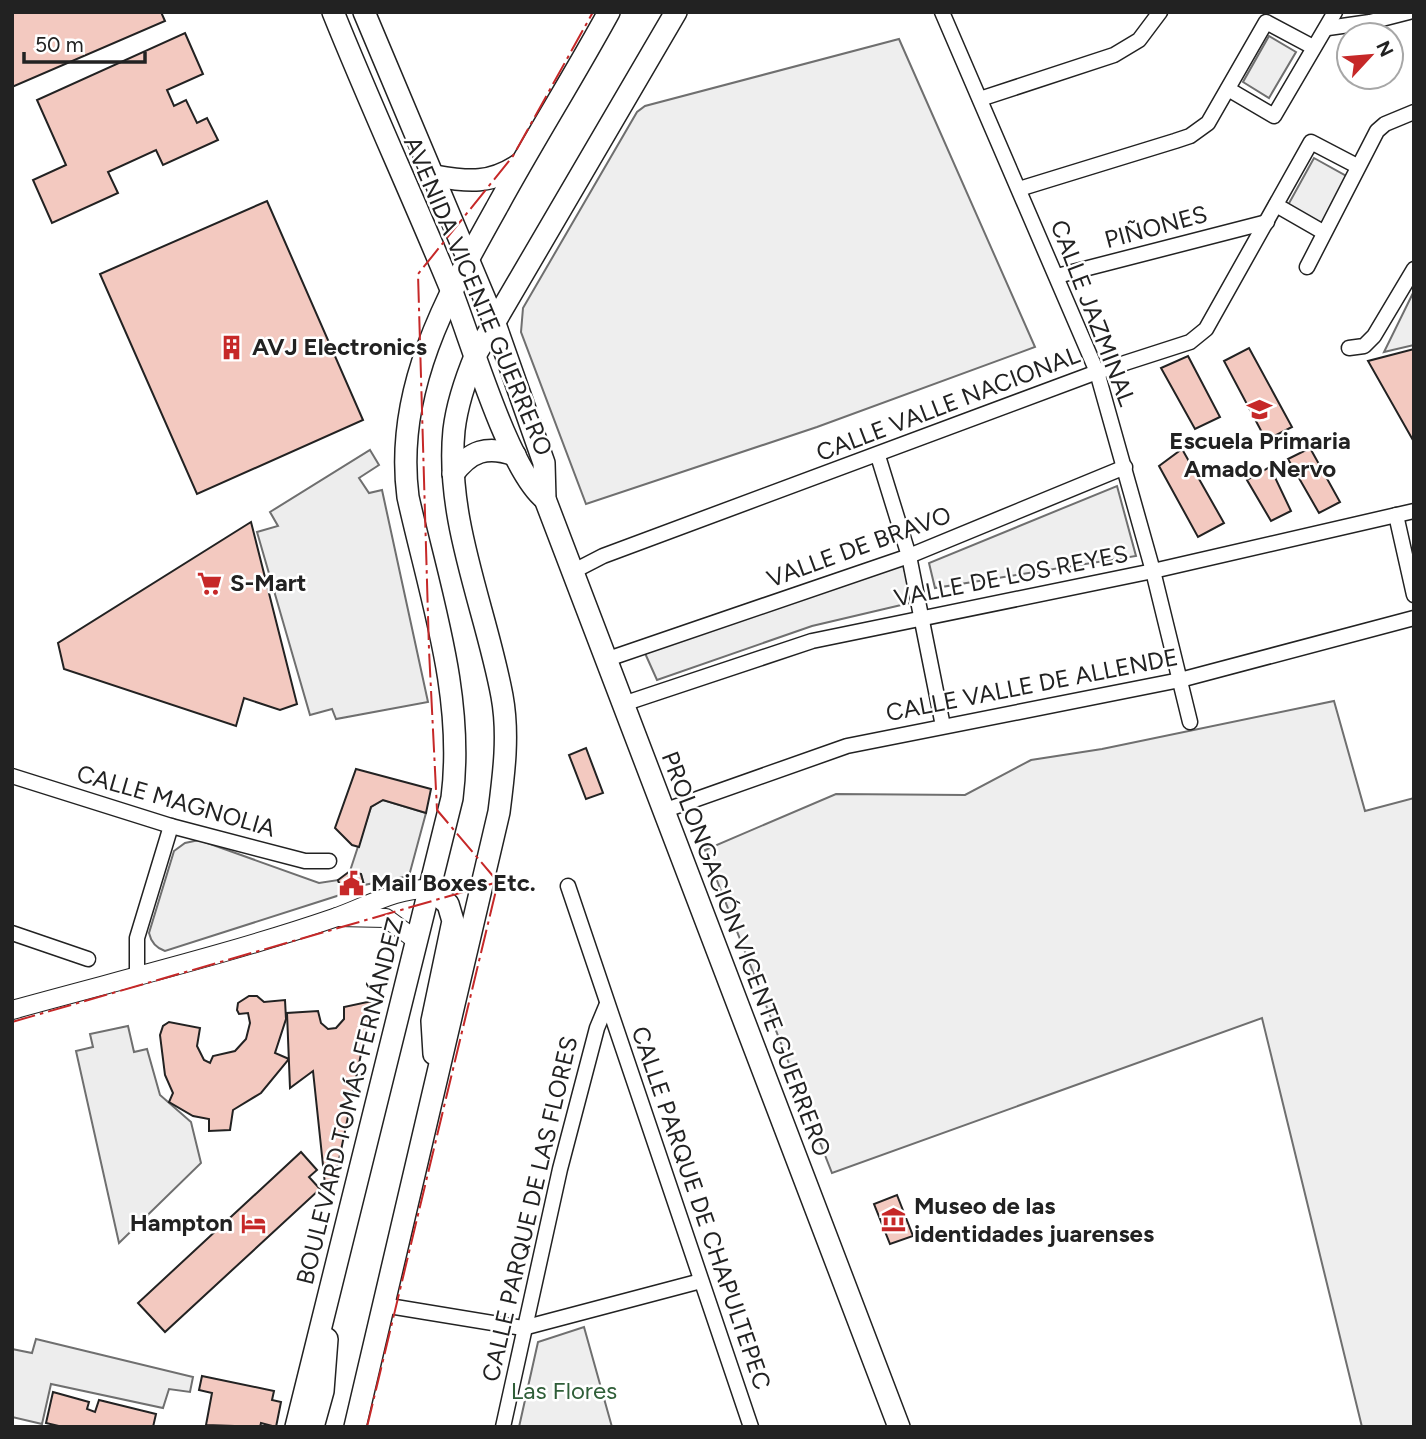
<svg xmlns="http://www.w3.org/2000/svg" width="1426" height="1439" font-family="Figtree,sans-serif">
  <style>
    .green { fill: #eee; stroke: #6f6f6f; stroke-width: 2 }
    .parking { fill: #ededed; stroke: #6f6f6f; stroke-width: 2 }
    .building { fill: #f3c9c0; stroke: #222; stroke-width: 2 }
    .lines { fill: none; stroke-linecap: round; stroke-linejoin: round }
    .minor-casing { stroke: #222; stroke-width: 17 }
    .tertiary-casing { stroke: #222; stroke-width: 20 }
    .secondary-casing { stroke: #222; stroke-width: 24 }
    .minor { stroke: #fff; stroke-width: 14 }
    .tertiary { stroke: #fff; stroke-width: 18 }
    .secondary { stroke: #fff; stroke-width: 21 }
    .power { stroke: #c62828; stroke-width: 2; stroke-dasharray: 24 5 3.5 5; stroke-linecap: butt }
    .labels { text-anchor: middle; stroke-width: 5; stroke-linejoin: round; paint-order: stroke }
    .street-label { font-size: 24px; fill: #222; stroke: #fff }
    .poi-label { font-size: 24px; font-weight: bold; fill: #222; stroke: #fff; text-anchor: start }
    .park-label { font-size: 24px; fill: #2f5e38; stroke: #fff }
  </style>
  <rect width="100%" height="100%" fill="#fff"/>
  <g class="green">
    <polygon points="1269,36 1296,52 1269,98 1243,82"/>
    <polygon points="899,39 1035,347 817,427 586,504 521,332 523,308 637,112 645,106"/>
    <polygon points="1314,158 1348,177 1322,224 1288,205"/>
    <polygon points="1414,291 1414,345 1384,352"/>
    <polygon points="1117,486 1136,556 935,588 929,563"/>
    <polygon points="902,562 914,602 812,626 657,680 644,651"/>
    <polygon points="1334,701 1365,811 1414,798 1414,1427 1362,1427 1262,1018 832,1173 705,850 836,794 965,795 1031,760 1102,749"/>
    <path d="M199,840L319,883L338,880L343,894L165,951C156,948 151,942 149,933L174,851L185,843Z"/>
    <polygon points="584,1327 612,1427 519,1427 538,1342"/>
  </g>
  <g class="parking">
    <polygon points="370,450 379,465 359,478 369,493 382,490 428,702 336,719 332,709 310,715 257,532 278,526 270,512"/>
    <polygon points="383,800 426,813 409,876 364,885 361,874 350,871 371,807"/>
    <polygon points="128,1026 134,1052 147,1049 160,1095 191,1122 201,1163 119,1243 76,1051 93,1047 90,1034"/>
    <polygon points="36,1339 193,1377 190,1392 169,1389 163,1408 51,1384 42,1424 12,1417 12,1349 32,1353"/>
  </g>
  <g class="building">
    <polygon points="12,12 161,12 165,21 12,87"/>
    <polygon points="185,33 203,74 167,90 174,106 186,100 197,123 207,118 218,140 163,165 156,150 108,172 118,193 52,223 33,180 66,165 37,100"/>
    <polygon points="267,201 363,420 197,494 100,274"/>
    <polygon points="1249,348 1292,427 1266,440 1224,361"/>
    <polygon points="1414,349 1414,442 1368,361"/>
    <polygon points="1188,356 1220,417 1195,429 1161,368"/>
    <polygon points="1310,448 1340,502 1319,513 1288,459"/>
    <polygon points="1182,449 1224,523 1198,537 1159,466"/>
    <polygon points="1270,467 1291,511 1271,521 1247,480"/>
    <polygon points="251,522 297,704 280,710 244,698 236,726 64,669 58,643"/>
    <polygon points="586,748 603,793 586,799 569,755"/>
    <polygon points="356,769 431,789 426,813 383,800 371,807 359,847 352,845 335,828"/>
    <polygon points="350,871 361,874 364,885 343,894 338,880"/>
    <polygon points="249,996 257,996 264,1002 285,1000 286,1019 275,1053 289,1059 261,1093 233,1110 230,1130 209,1131 209,1119 193,1116 169,1102 173,1093 165,1075 160,1035 163,1026 169,1022 200,1028 197,1046 204,1060 210,1063 213,1056 235,1051 246,1039 250,1023 248,1013 239,1014 237,1010 238,1003"/>
    <polygon points="372,1001 334,1184 325,1184 313,1071 290,1088 287,1013 318,1011 321,1023 328,1029 336,1028 344,1019 344,1007"/>
    <polygon points="301,1152 317,1170 309,1177 320,1189 165,1332 138,1303"/>
    <polygon points="897,1195 913,1236 890,1244 874,1204"/>
    <polygon points="202,1376 274,1391 272,1400 281,1402 276,1427 261,1423 260,1427 206,1425 212,1393 199,1390"/>
    <polygon points="53,1392 89,1402 87,1409 95,1412 99,1400 156,1414 153,1427 63,1427 46,1423"/>
  </g>
  <g class="lines">
    <defs>
      <g id="minor">
        <polyline points="942,12 1097,372 1153,571 1190,722"/>
        <polyline points="1328,28 1370,22 1409,12"/>
        <polyline points="1228,89 1274,116 1335,12"/>
        <polyline points="980,99 1114,55 1139,40 1160,12"/>
        <polyline points="1019,189 1175,141 1190,136 1208,123 1266,22 1313,47"/>
        <polyline points="1276,205 1323,232"/>
        <polyline points="1307,267 1377,131 1385,124 1414,112"/>
        <polyline points="1057,276 1267,222"/>
        <polyline points="1349,348 1364,346 1374,336 1414,269"/>
        <polyline points="878,456 909,556 943,726"/>
        <polyline points="1396,515 1414,595"/>
        <polyline points="572,572 603,556 1097,372 1190,342 1206,329 1311,142 1357,166"/>
        <polyline points="605,660 909,556 1125,467"/>
        <polyline points="623,704 812,641 1153,571 1414,511"/>
        <polyline points="12,776 171,826 305,861 329,861"/>
        <polyline points="663,811 847,746 1180,680 1414,618"/>
        <polyline points="568,886 751,1427"/>
        <polyline points="12,933 88,959"/>
        <polyline points="137,975 137,938 171,826"/>
        <polyline points="383,1305 523,1328 701,1281"/>
        <polyline points="503,1427 560,1169 597,1028 607,1004"/>
      </g>
      <g id="tertiary">
        <polyline points="337,917 386,918 416,940"/>
        <path d="M12,1010C120,980 229,954 334,918C366,907 396,888 430,889"/>
      </g>
      <g id="secondary">
        <path d="M333,12C370,104 412,195 450,287C470,336 508,470 545,499"/>
        <polyline points="364,12 494,321 544,463 545,499 899,1427"/>
        <path d="M435,176C469,182 491,184 520,164"/>
        <path d="M453,474C470,451 487,445 515,455"/>
        <polyline points="430,889 448,904 453,921 432,1021 434,1054"/>
        <path d="M296,1427L452,798C465,696 430,596 408,497C394,390 446,298 497,207C533,141 573,78 609,12"/>
        <polyline points="313,1427 323,1391 327,1339"/>
        <path d="M355,1427L499,812C504,773 509,734 502,696C486,609 445,520 454,430C457,404 466,378 476,354L676,12"/>
      </g>
    </defs>
    <use href="#minor" class="minor-casing"/>
    <use href="#tertiary" class="tertiary-casing"/>
    <use href="#secondary" class="secondary-casing"/>
    <use href="#minor" class="minor"/>
    <use href="#tertiary" class="tertiary"/>
    <use href="#secondary" class="secondary"/>
    <g class="power">
      <polyline points="12,1022 498,882"/>
      <polyline points="367,1427 498,882 437,810 429,650 418,274 513,156 593,12"/>
    </g>
  </g>
  <defs>
    <symbol id="building-bare" viewBox="-9 -9 18 18"><path d="M-4-6H4V6H1V3H-1V6H-4ZM-2.5-4.3h1.7v1.8h-1.7ZM.8-4.3h1.7v1.8H.8ZM-2.5-1h1.7V.8h-1.7ZM.8-1h1.7V.8H.8Z" fill="#c62828" stroke="#fff" stroke-width="2.5" paint-order="stroke"/></symbol>
    <symbol id="school-bare" viewBox="-9 -9 18 18"><path d="M0-5L7-2L0 1L-7-2ZM-4 1L0 2.5L4 1V4Q0 6-4 4Z" fill="#c62828" stroke="#fff" stroke-width="2.5" paint-order="stroke"/></symbol>
    <symbol id="supermarket-bare" viewBox="-9 -9 18 18"><path d="M-6-5.5h2.5l.6 2H6L4.5 2H-2.5L-4.4-4H-6ZM-1.5 3.2a1.3 1.3 0 1 0 .1 0ZM3 3.2a1.3 1.3 0 1 0 .1 0Z" fill="#c62828" stroke="#fff" stroke-width="2.5" paint-order="stroke"/></symbol>
    <symbol id="civic-bare" viewBox="-9 -9 18 18"><path d="M-.6-6.5H3V-4.5H.6V-3L4-1V1h2V6H-6V1h2V-1L-.6-3ZM-1.2 2.5V6h2.4V2.5Z" fill="#c62828" stroke="#fff" stroke-width="2.5" paint-order="stroke"/></symbol>
    <symbol id="museum-bare" viewBox="-9 -9 18 18"><path d="M0-6L6-3V-2H-6V-3ZM-5-1h2V3h-2ZM-1-1h2V3h-2ZM3-1h2V3H3ZM-6 4H6V6H-6Z" fill="#c62828" stroke="#fff" stroke-width="2.5" paint-order="stroke"/></symbol>
    <symbol id="hotel-bare" viewBox="-9 -9 18 18"><path d="M-6-4.5h1.5V1H6V5H4.5V3h-9V5H-6ZM-4 0a1.8 1.8 0 1 1 3.6 0ZM.5 0V-2.5h3Q6-2.5 6 0Z" fill="#c62828" stroke="#fff" stroke-width="2.5" paint-order="stroke"/></symbol>
  </defs>
  <g fill-rule="evenodd">
    <use href="#building-bare" x="214" y="330" width="35" height="35"/>
    <use href="#school-bare" x="1242" y="392" width="35" height="35"/>
    <use href="#supermarket-bare" x="192" y="566" width="35" height="35"/>
    <use href="#civic-bare" x="334" y="866" width="35" height="35"/>
    <use href="#museum-bare" x="876" y="1202" width="35" height="35"/>
    <use href="#hotel-bare" x="236" y="1206" width="35" height="35"/>
  </g>
  <g class="labels">
    <g class="street-label">
      <text transform="translate(1156 227) rotate(-15)" y="8">PIÑONES</text>
      <text transform="translate(478 296) rotate(67)" y="8">AVENIDA VICENTE GUERRERO</text>
      <text transform="translate(1093 313) rotate(69)" y="8">CALLE JAZMINAL</text>
      <text transform="translate(948 404) rotate(-21)" y="8">CALLE VALLE NACIONAL</text>
      <text transform="translate(859 547) rotate(-20)" y="8">VALLE DE BRAVO</text>
      <text transform="translate(1011 576) rotate(-11)" y="8">VALLE DE LOS REYES</text>
      <text transform="translate(1032 685) rotate(-11)" y="8">CALLE VALLE DE ALLENDE</text>
      <text transform="translate(176 801) rotate(16)" y="8">CALLE MAGNOLIA</text>
      <text transform="translate(746 954) rotate(69)" y="8">PROLONGACIÓN VICENTE GUERRERO</text>
      <text transform="translate(350 1101) rotate(-76)" y="8">BOULEVARD TOMÁS FERNÁNDEZ</text>
      <text transform="translate(701 1208) rotate(71)" y="8">CALLE PARQUE DE CHAPULTEPEC</text>
      <text transform="translate(530 1209) rotate(-77)" y="8">CALLE PARQUE DE LAS FLORES</text>
    </g>
    <g class="poi-label">
      <text x="252" y="355">AVJ Electronics</text>
      <text x="1260" y="449" text-anchor="middle">Escuela Primaria<tspan x="1260" dy="28">Amado Nervo</tspan></text>
      <text x="230" y="591">S-Mart</text>
      <text x="371" y="891">Mail Boxes Etc.</text>
      <text x="914" y="1214">Museo de las<tspan x="914" dy="28">identidades juarenses</tspan></text>
      <text x="233" y="1231" text-anchor="end">Hampton</text>
    </g>
    <g class="park-label">
      <text x="564" y="1399">Las Flores</text>
    </g>
  </g>
  <rect width="1426" height="1439" fill="none" stroke="#222222" stroke-width="28"/>
  <g transform="translate(1370 56) rotate(64)"><circle r="33" fill="#ffffff" stroke="#a7a7a7" stroke-width="2"/>
  <path d="M0-5L12 26L0 18L-12 26Z" fill="#c62828"/>
  <text y="-10" font-size="19" font-weight="bold" text-anchor="middle" fill="#222222">N</text>
  </g>
  <path d="M24 52v10h121v-10" fill="none" stroke="#222222" stroke-width="3.5"/>
  <text x="35" y="52" font-size="21" fill="#222222" stroke="#ffffff" stroke-width="5" paint-order="stroke">50 m</text>
</svg>
